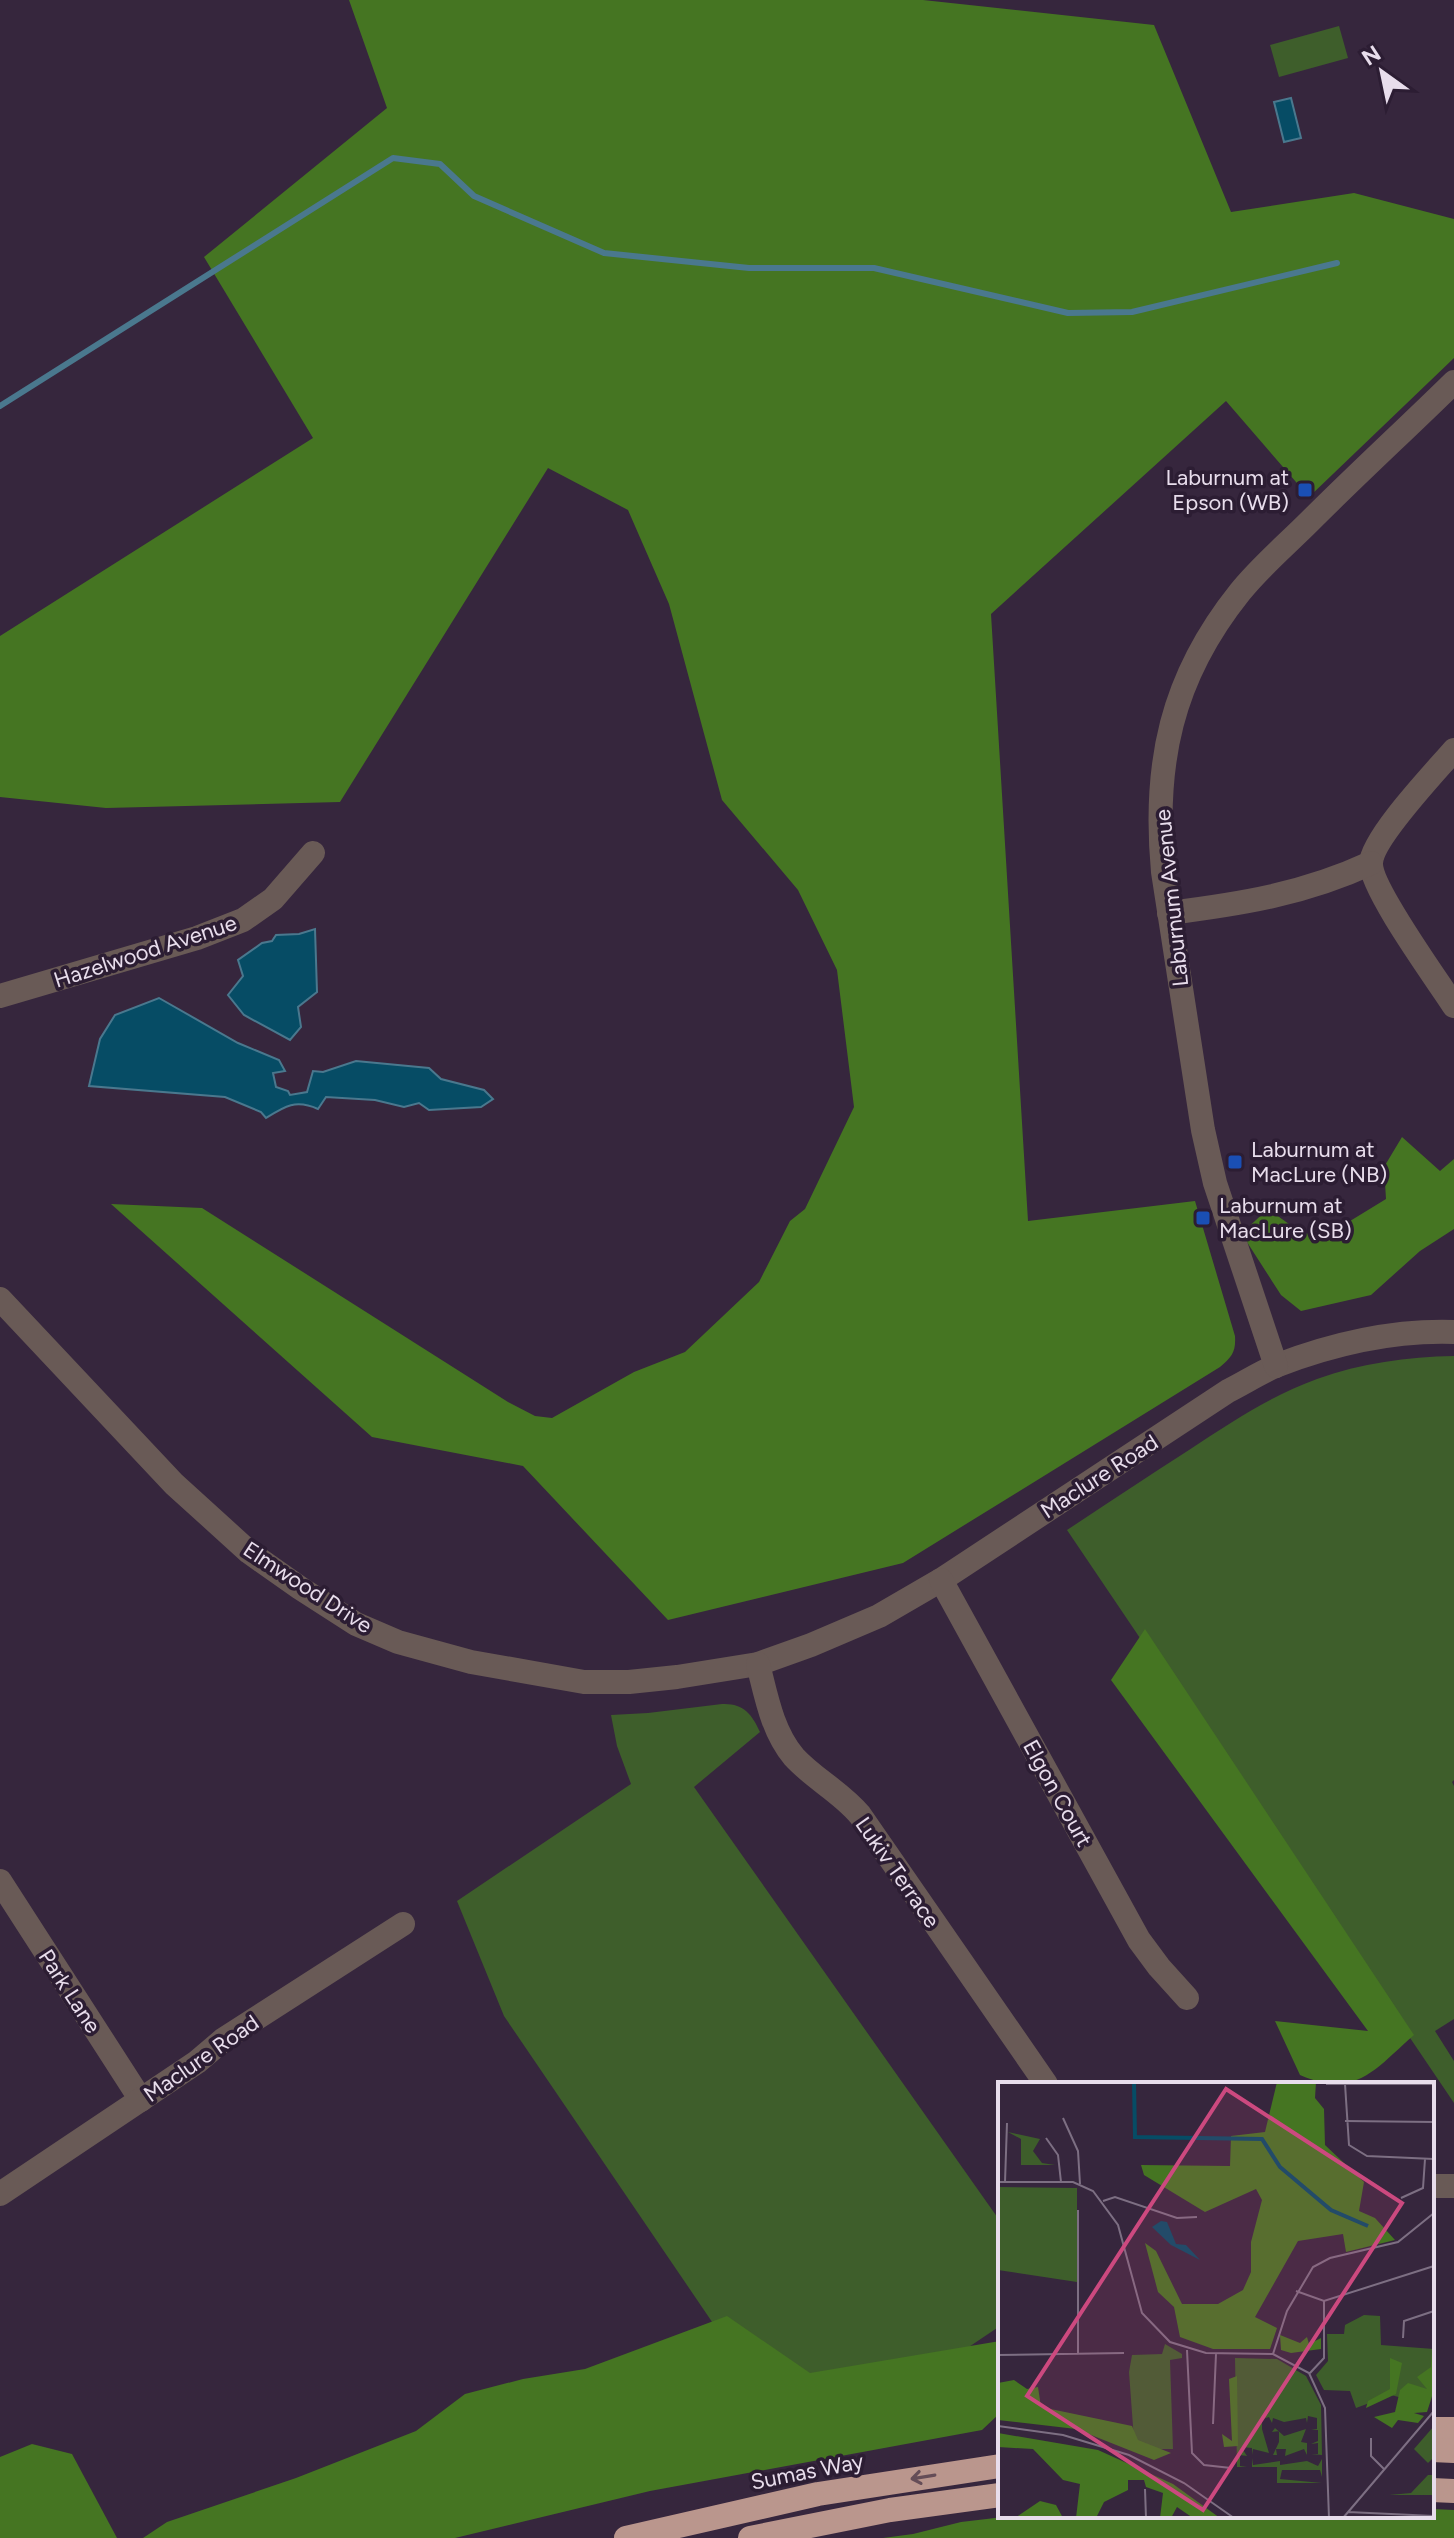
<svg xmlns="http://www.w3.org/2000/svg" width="1454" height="2538" font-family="Figtree,sans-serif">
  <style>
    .green { fill: #3e5e2b }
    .forest { fill: #457522 }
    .water { fill: #064c65; stroke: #4a788e; stroke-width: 2 }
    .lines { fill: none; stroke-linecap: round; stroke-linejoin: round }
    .stream { stroke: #4a788e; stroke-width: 6 }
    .minor { stroke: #695a56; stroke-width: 24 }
    .highway { stroke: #ba968d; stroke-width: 24 }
    .oneway { stroke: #654d57 }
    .transit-dot { fill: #1a4fb4; stroke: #2c1d33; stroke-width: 3 }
    .labels { text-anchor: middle; stroke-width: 7; stroke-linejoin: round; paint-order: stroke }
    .poi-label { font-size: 22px; fill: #e8ddec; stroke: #2c1d33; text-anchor: start }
    .street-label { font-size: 22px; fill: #e8ddec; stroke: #2c1d33 }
    .inset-river { fill: none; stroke: #064c65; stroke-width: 4 }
    .inset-road { fill: none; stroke: #7d6f83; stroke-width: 2 }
    .view { fill: #cc497f; fill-opacity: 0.15; stroke: #cc497f; stroke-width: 4 }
    .inset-edge { fill: none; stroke: #e8ddec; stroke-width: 4 }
  </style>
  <rect width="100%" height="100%" fill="#36263d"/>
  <g class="green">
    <polygon points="1339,26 1348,58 1279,77 1270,45"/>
    <path d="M1454,1356V1780L1452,1782L1454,1786V2019L1435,2031L1454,2061V2103L1067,1530C1108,1503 1148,1476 1189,1450C1230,1423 1270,1396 1317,1379C1361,1363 1407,1357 1454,1356Z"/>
    <path d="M722,1704C743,1703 752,1714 760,1732L694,1787L1000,2221V2326L945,2363L786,2391L723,2338L504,2016L457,1901L631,1784L617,1746L611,1715L648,1713Z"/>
  </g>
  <g class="forest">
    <path d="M349,0H923L1154,25L1231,212L1354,193L1454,219V358L1309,497L1226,401L991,614L1028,1221L1195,1201L1235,1336C1236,1352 1232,1357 1220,1367L903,1563L668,1620L523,1466L372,1437L111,1204L202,1208L508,1402L535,1416L552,1418L634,1372L685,1352L759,1282L790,1221L805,1209L854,1107L837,970L798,890L722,800L669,604L628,510L548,468L340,802L106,808L0,797V636L313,438L204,257L387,108Z"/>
    <polygon points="1402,1137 1440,1171 1454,1159 1454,1229 1420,1251 1371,1295 1301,1311 1281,1295 1245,1239 1244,1231 1268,1209 1303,1234 1337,1229 1386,1199 1384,1167"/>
    <path d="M1145,1629L1414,2035C1374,2070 1356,2099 1300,2075L1275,2021L1368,2031L1111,1680Z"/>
    <polygon points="727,2316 810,2373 1000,2341 1000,2413 982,2430 650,2491 455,2538 143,2538 167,2522 296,2478 416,2431 465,2394 523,2379 585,2369"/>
    <polygon points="32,2444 72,2454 117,2538 0,2538 0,2457"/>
    <polygon points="1432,2509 1454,2510 1454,2538 883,2538 913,2534 961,2522 1012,2516 1432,2516"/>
  </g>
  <g class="water">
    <polygon points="1291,98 1301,138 1284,142 1274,102"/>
    <polygon points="315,929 317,992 298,1007 301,1027 290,1040 244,1015 228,995 243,976 238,960 262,943 272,941 276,935 299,934"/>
    <path d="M159,998L238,1043L279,1060L285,1071L273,1073L276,1087L288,1091L290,1095L307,1092L313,1071L323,1072L356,1061L429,1068L441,1079L484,1090L493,1099L481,1107L429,1110L419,1103L404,1107L375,1100L326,1097L318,1109C296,1099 285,1106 266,1118L261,1112L225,1097L89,1086L100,1039L115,1015Z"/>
  </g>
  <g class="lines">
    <polyline class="stream" points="0,406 393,158 440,164 474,196 604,253 749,268 874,268 1068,313 1132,312 1337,263"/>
    <g class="minor">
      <path d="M1454,750C1436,771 1372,838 1371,863C1370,888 1438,981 1454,1006"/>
      <path d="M1169,913C1241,904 1304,894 1371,863"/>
      <polyline points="0,996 197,938 243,920 273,899 313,853"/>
      <path d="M0,1299L174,1484L249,1552L300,1588L356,1624L398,1642L471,1662L584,1682H629L677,1677L758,1664L811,1645L879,1616L941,1580L1228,1391C1244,1383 1261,1372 1278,1365C1333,1344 1395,1330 1454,1332"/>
      <path d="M1276,1366L1215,1183L1203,1130L1163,872C1153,764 1171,678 1240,592C1260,567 1286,545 1309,522C1356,475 1406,429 1454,382"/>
      <polyline points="941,1580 1139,1940 1159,1967 1187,1998"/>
      <path d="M758,1664C766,1695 772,1731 794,1757C814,1779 841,1792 860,1815L1046,2084"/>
      <polyline points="0,1881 141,2100"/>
      <polyline points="1432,2186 1454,2186"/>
      <polyline points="0,2194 197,2062 224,2039 403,1924"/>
    </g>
    <g class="highway">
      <polyline points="1432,2429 1454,2429"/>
      <polyline points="1432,2450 1454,2451"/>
      <polyline points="1432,2490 1454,2491"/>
      <polyline points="626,2538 818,2494 1000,2466"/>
      <polyline points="750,2538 890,2510 1000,2495"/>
    </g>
  </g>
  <defs><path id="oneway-shaft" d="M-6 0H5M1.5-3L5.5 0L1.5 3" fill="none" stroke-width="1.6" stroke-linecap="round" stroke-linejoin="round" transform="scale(2)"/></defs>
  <use class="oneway" href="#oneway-shaft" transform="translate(923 2477) rotate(171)"/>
  <g class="transit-dot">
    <rect x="1297" y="482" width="16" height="16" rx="4"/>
    <rect x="1227" y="1154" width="16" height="16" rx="4"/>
    <rect x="1195" y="1210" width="16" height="16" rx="4"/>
  </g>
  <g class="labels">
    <g class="poi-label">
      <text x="1289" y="485" text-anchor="end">Laburnum at<tspan x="1289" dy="25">Epson (WB)</tspan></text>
      <text x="1251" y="1157">Laburnum at<tspan x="1251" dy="25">MacLure (NB)</tspan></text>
      <text x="1219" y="1213">Laburnum at<tspan x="1219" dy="25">MacLure (SB)</tspan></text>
    </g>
    <g class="street-label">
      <text transform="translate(1171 898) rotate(-96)" y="8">Laburnum Avenue</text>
      <text transform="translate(145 951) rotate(-18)" y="8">Hazelwood Avenue</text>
      <text transform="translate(1099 1476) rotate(-33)" y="8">Maclure Road</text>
      <text transform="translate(308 1587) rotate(33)" y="8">Elmwood Drive</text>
      <text transform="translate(1058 1793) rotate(61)" y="8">Elgon Court</text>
      <text transform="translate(898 1872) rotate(55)" y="8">Lukiv Terrace</text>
      <text transform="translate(70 1991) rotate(57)" y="8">Park Lane</text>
      <text transform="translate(201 2058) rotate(-35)" y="8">Maclure Road</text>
      <text transform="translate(807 2471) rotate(-11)" y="8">Sumas Way</text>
    </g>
  </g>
  <g transform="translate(998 2082)">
    <rect width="436" height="436" fill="#36263d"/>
    <path d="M10,50L42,57L35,69L44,81L57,83H23V57ZM0,105L79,106V200L0,188ZM366,233L382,234L383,263L436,267L431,323L393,313L358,326L352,309L326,308L318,293L330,279L329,252H346L347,243ZM167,262L184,272V276L172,278L175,367H157L136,358L131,290L134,273L164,272ZM237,276L279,277L308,294L323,323L324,373L313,372H320V361L313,362L320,359V348H313L319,347V336L310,334L309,341L308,336L286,340L275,336L274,341L271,335L264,337V347L271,371L255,367L254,373V366L243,365L249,374L242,373V384L249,385H239ZM436,344V375L430,381L416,367ZM277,346L286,354L308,347L303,360L309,361V373L306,367L287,374L288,367H278L279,373H275L281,360V349L274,350ZM254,376L255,383L282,379V383L309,379L320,384L324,377V395L322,388H284L282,397L324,401H279V385H254ZM430,393H436V413H391L413,411Z" fill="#3e5e2b"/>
    <path d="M279,0H318L317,16L326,27L327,63L366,100L361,129L377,136L397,158L348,170L345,152L300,159L257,235L279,246L272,267H215L182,255L176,225L160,210L147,161L158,169L184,222H220L245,208L253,190V160L264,118L258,107L207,130L146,93L143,83L232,84L233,54L267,50ZM282,253L302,261L309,255L311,262L323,256V267L293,271L283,268ZM433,270L436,308L429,330L416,331L426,334L420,341L400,338L394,346L376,335L397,330L402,308L410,301L429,307L419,295L433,285ZM392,276L404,281L398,312L368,326L370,319L392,307ZM239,294L240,364L226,365L224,352L234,359L231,297ZM16,298L29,307L40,305L43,325L134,344L140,358L173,371L156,378L78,347L0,338V301ZM0,351L100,368L175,402L222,436H195L179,425L173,436H162L165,411L148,405L146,398H130V408L106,420L98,436H78L82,402L65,398L35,367L0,365ZM42,419L58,423L65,436H17Z" fill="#457522"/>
    <path d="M163,139L169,140L178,162L188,163L202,178L173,163L154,145Z" fill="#064c65"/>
    <path class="inset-river" d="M136,0L137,55L264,57L282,85L333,128L370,144"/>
    <path class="inset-road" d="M328,2H436M347,2L351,63L369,74L436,77M65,36L80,69L82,102M347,39L436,40M48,56L60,73L63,100M0,100H75L95,109L120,143L144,231L172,260L208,271L275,272L311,291L327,326L331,436M7,100L9,41M403,116L425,106L427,77M105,119L117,115L179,136L199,135M298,209L326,219L436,184M405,256L406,239L436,229M189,268L194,371L206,383L233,386M80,272V128M275,272L289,229L315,185L332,176L400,160L436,131M0,273L126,271M312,291L326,276V219M215,342L218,272M0,344L65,353L131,373L186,401L236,436M373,364V356V374L386,387M147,407L148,436M350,430L436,434M345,436L436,329"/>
    <path class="view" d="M228,7L404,121L205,428L29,314Z"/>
    <rect width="436" height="436" class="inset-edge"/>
  </g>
  <g transform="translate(1382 72) rotate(327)" stroke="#2c1d33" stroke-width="6" paint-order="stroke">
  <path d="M0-6L14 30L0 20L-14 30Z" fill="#e8ddec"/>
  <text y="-12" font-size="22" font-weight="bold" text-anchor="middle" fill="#e8ddec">N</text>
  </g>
</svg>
